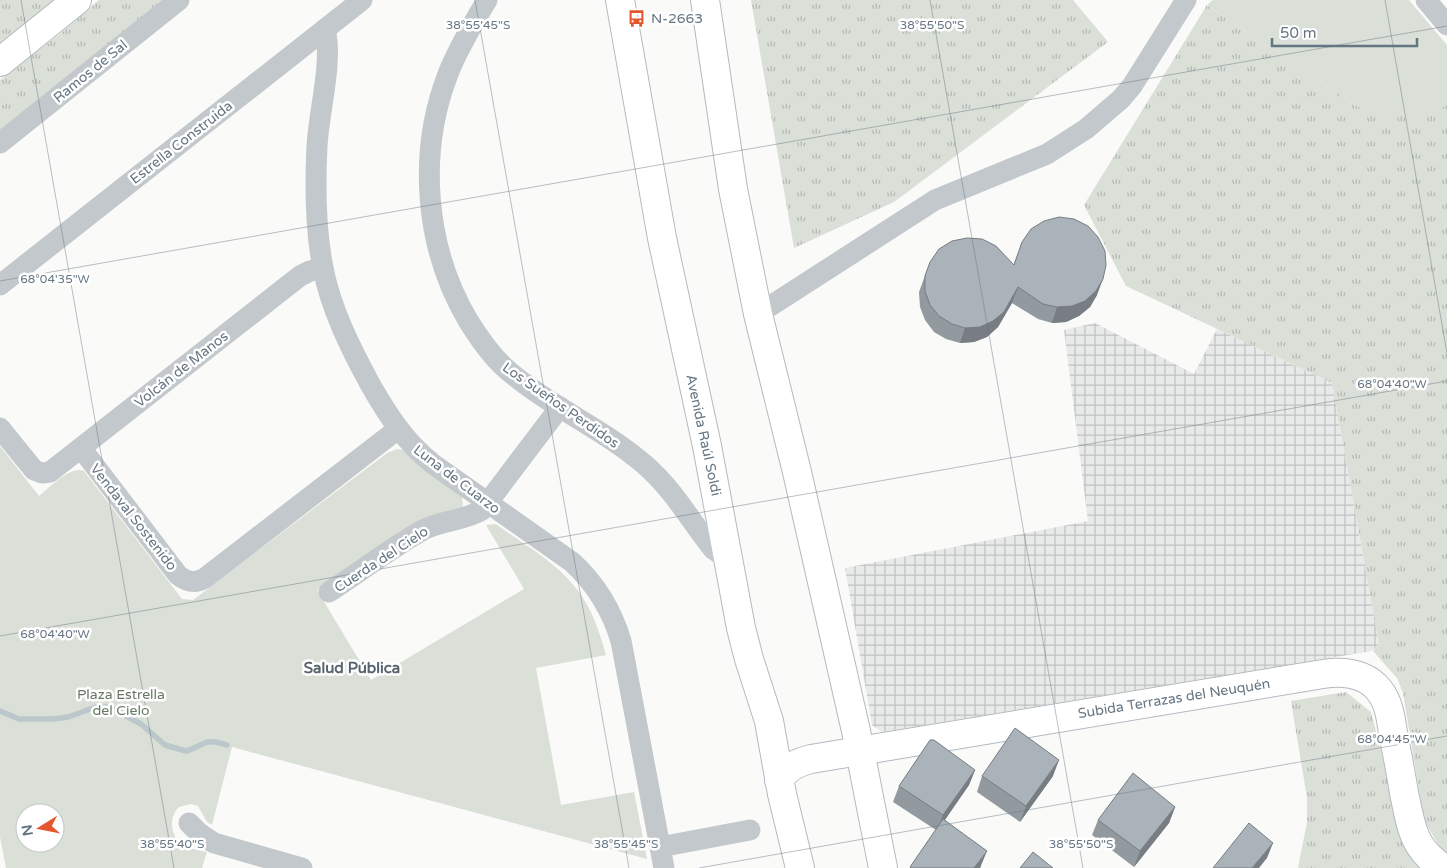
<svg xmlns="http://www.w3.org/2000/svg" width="1447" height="868" font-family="'Varela Round',sans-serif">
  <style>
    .industrial { fill: url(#industrial-grid) }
    .grass { fill: url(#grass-tufts) }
    .park { fill: #dadfd7; fill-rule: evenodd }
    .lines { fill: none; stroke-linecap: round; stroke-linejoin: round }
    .stream { stroke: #bbc7cb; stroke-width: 5.5 }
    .secondary-casing { stroke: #b3babf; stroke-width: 30 }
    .street { stroke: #c3c8cc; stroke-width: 21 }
    .secondary { stroke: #fff; stroke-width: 28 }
    .wall { fill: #929a9f }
    .shaded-wall { fill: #777d82 }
    .building { fill: #aab3b9; stroke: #777d82 }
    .ticks { fill: none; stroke: #657683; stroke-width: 1; stroke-opacity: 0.45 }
    .labels { text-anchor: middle; stroke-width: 5; stroke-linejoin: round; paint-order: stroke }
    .poi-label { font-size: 14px; fill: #657683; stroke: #fff; text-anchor: start }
    .street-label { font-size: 14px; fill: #657683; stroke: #fff }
    .park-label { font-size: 14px; fill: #687a64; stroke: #fff }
    .neighbourhood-label { font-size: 15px; font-weight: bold; fill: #57646e; stroke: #fff }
    .ticks-label { font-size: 12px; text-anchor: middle; fill: #657683; stroke: #fff; stroke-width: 5; stroke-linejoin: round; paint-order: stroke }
  </style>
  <defs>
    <pattern id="industrial-grid" width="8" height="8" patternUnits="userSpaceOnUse" patternTransform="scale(1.25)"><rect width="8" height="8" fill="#e8e9e9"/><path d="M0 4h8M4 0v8" fill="none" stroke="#c0c1c2"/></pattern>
    <pattern id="grass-tufts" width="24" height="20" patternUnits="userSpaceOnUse" patternTransform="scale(1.25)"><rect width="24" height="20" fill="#dadfd7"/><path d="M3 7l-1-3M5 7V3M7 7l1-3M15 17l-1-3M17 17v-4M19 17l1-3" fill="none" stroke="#b4b9b4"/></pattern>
  </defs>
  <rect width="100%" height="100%" fill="#fafaf8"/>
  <polygon class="industrial" points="1095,323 1194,374 1217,329 1332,383 1379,644 1372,651 882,732 872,725 845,568 1088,521 1064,330"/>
  <g class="grass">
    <polygon points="0,0 56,0 0,46"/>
    <polygon points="99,0 165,0 0,130 0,80 61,33"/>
    <polygon points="751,0 1073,0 1108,42 894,202 794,248"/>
    <polygon points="1207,5 1358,107 1443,107 1447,105 1447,854 1440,848 1424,820 1403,693 1397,678 1373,651 1379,644 1332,383 1126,286 1084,205"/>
    <polygon points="1346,692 1371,712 1400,825 1411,855 1419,868 1298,868 1307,822 1307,798 1291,701"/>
  </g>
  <g class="park">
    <path d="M1213,0H1409L1447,45V105C1417,120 1388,117 1358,107L1207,5Z"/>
    <path d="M0,446L39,496C49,488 71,465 84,471L182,599L193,600L387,453L397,449L403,450L462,497L463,506L461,509L411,528L317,590L371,680L524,589L486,525L496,524C523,544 558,563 579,592C592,610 600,633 606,655L536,668L561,805L634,792L647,859L232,747L212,825L207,822L198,806L191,804L179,807C168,818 170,837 184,845C191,849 199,850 207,852L202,868H6L0,837ZM25,813H55V843H25Z"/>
  </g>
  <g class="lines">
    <path class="stream" d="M0,711L19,719H53L68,717L96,707H110L141,724L165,745L186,751C207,745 202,737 227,745"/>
    <defs>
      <g id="secondary">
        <polyline points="620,0 662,238 707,446 741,628 749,659 769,721 782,794 800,868"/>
        <polyline points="705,0 733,189 758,314 797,472 856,731 883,868"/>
        <polyline points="0,62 77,0"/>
        <path d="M779,780C786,767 798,762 811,759L1323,674C1343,671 1365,673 1379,690C1389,702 1391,719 1393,733C1397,753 1401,773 1404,793C1408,810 1410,829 1419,844C1425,854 1434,862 1443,868"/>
      </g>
    </defs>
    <use href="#secondary" class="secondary-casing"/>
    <g class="street">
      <path d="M487,0C473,24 458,48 448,74C417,154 425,249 469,322C479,338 490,354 504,367C546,405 601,427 644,464C674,490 689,519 713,549L719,553L727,554"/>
      <polyline points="1426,0 1447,25"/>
      <path d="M325,29C333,62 319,110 317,146C315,186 315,228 323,268C331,309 350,347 370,384C387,414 405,442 433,464L572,562C595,583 612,611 621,641L664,868"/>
      <polyline points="0,143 179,0"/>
      <polyline points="0,285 362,0"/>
      <polyline points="758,314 935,200 1047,154 1086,129 1121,99 1132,86 1186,0"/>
      <polyline points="0,428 34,470 42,473 50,472 300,276 310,271 323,268"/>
      <path d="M81,448L178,575C187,582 195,584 205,578L398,429"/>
      <path d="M329,592C360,572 391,548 423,530C442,520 464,521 482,510L560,407"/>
      <polyline points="189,823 199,833 214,843 302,868"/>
      <polyline points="660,847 750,830"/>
    </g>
    <use href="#secondary" class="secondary"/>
  </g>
  <g class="wall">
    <polygon points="1022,242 1097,295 1090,307 1079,316 1066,322 1052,323 1038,319 1012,303 998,327 987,337 974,342 960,343 946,339 934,332 925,320 920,307 919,292 930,262 1014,264"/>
    <polygon points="975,770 969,785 945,820 981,866 980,868 910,868 936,830 893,802 899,786"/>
    <polygon points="982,776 1053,776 1020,822 977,792"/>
    <polygon points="1175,807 1169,823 1134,867 1092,835 1098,820"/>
  </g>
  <g class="shaded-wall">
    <polygon points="1103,279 1097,295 1090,307 1079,316 1066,322 1052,323 1057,307"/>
    <polygon points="1018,287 1012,303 998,327 987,337 974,342 960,343 965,328"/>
    <polygon points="1059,760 1053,776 1020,822 1026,806"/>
    <polygon points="975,770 969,785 937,831 943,815"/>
    <polygon points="1175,807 1169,823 1134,867 1140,851"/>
    <polygon points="1273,843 1267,858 1259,868 1252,868"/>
    <polygon points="987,851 980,868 974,868"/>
  </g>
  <g class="building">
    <polygon points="1059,217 1074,219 1088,226 1098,237 1105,251 1106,265 1103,279 1096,291 1085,301 1072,306 1057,307 1043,304 1018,287 1004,312 993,321 980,327 965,328 952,324 939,316 930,305 925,291 925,276 930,262 939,249 952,241 967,238 982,239 996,246 1014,265 1022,242 1031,229 1044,221"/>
    <polygon points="1015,728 1059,760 1026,806 982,776"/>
    <polygon points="930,740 934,740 975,770 943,815 899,786"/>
    <polygon points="1133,773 1175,807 1140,851 1098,820"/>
    <polygon points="943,819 987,851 974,868 912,868 910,867"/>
    <polygon points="1249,823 1273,843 1252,868 1213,868"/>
    <polygon points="1033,852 1053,868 1020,868"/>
  </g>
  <path class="ticks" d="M21,0L174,868M475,0L629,868M930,0L1083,868M1385,0L1447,353M0,281L1447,26M0,636L1447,381M699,868L1447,736"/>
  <defs>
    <symbol id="bus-bare" viewBox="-9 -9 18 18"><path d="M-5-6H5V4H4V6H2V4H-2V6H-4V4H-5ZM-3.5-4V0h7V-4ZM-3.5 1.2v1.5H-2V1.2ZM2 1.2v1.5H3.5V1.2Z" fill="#e4572e" stroke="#fff" stroke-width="2.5" paint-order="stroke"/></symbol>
  </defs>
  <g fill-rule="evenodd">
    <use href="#bus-bare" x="624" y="6" width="25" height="25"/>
  </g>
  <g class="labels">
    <g class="poi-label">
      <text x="651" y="23">N-2663</text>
    </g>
    <g class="street-label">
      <text transform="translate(90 71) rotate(-39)" y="5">Ramos de Sal</text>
      <text transform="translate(181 142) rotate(-38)" y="5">Estrella Construida</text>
      <text transform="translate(181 369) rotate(-38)" y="5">Volcán de Manos</text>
      <text transform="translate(561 405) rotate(35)" y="5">Los Sueños Perdidos</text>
      <text transform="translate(704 435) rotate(78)" y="5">Avenida Raúl Soldi</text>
      <text transform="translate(457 479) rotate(37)" y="5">Luna de Cuarzo</text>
      <text transform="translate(134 517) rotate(52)" y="5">Vendaval Sostenido</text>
      <text transform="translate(381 559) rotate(-33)" y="5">Cuerda del Cielo</text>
      <text transform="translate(1174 698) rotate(-9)" y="5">Subida Terrazas del Neuquén</text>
    </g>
    <g class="park-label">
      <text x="121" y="699">Plaza Estrella<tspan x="121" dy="16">del Cielo</tspan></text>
    </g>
    <g class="neighbourhood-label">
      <text x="352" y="673">Salud Pública</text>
    </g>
  </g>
  <g class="ticks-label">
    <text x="478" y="29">38°55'45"S</text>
    <text x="932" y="29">38°55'50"S</text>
    <text x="55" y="283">68°04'35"W</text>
    <text x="1392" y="388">68°04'40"W</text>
    <text x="55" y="638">68°04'40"W</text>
    <text x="1392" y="743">68°04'45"W</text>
    <text x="172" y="848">38°55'40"S</text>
    <text x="626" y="848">38°55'45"S</text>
    <text x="1081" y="848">38°55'50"S</text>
  </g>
  <g transform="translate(40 828) rotate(260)"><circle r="24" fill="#ffffff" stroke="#c1c8cd"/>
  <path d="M0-4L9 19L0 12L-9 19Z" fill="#e4572e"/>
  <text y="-8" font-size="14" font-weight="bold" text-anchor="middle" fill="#657683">N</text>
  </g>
  <path d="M1272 38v8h145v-8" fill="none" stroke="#657683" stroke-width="2.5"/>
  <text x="1280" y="38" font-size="15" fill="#657683" stroke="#ffffff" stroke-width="4" paint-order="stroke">50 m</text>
</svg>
